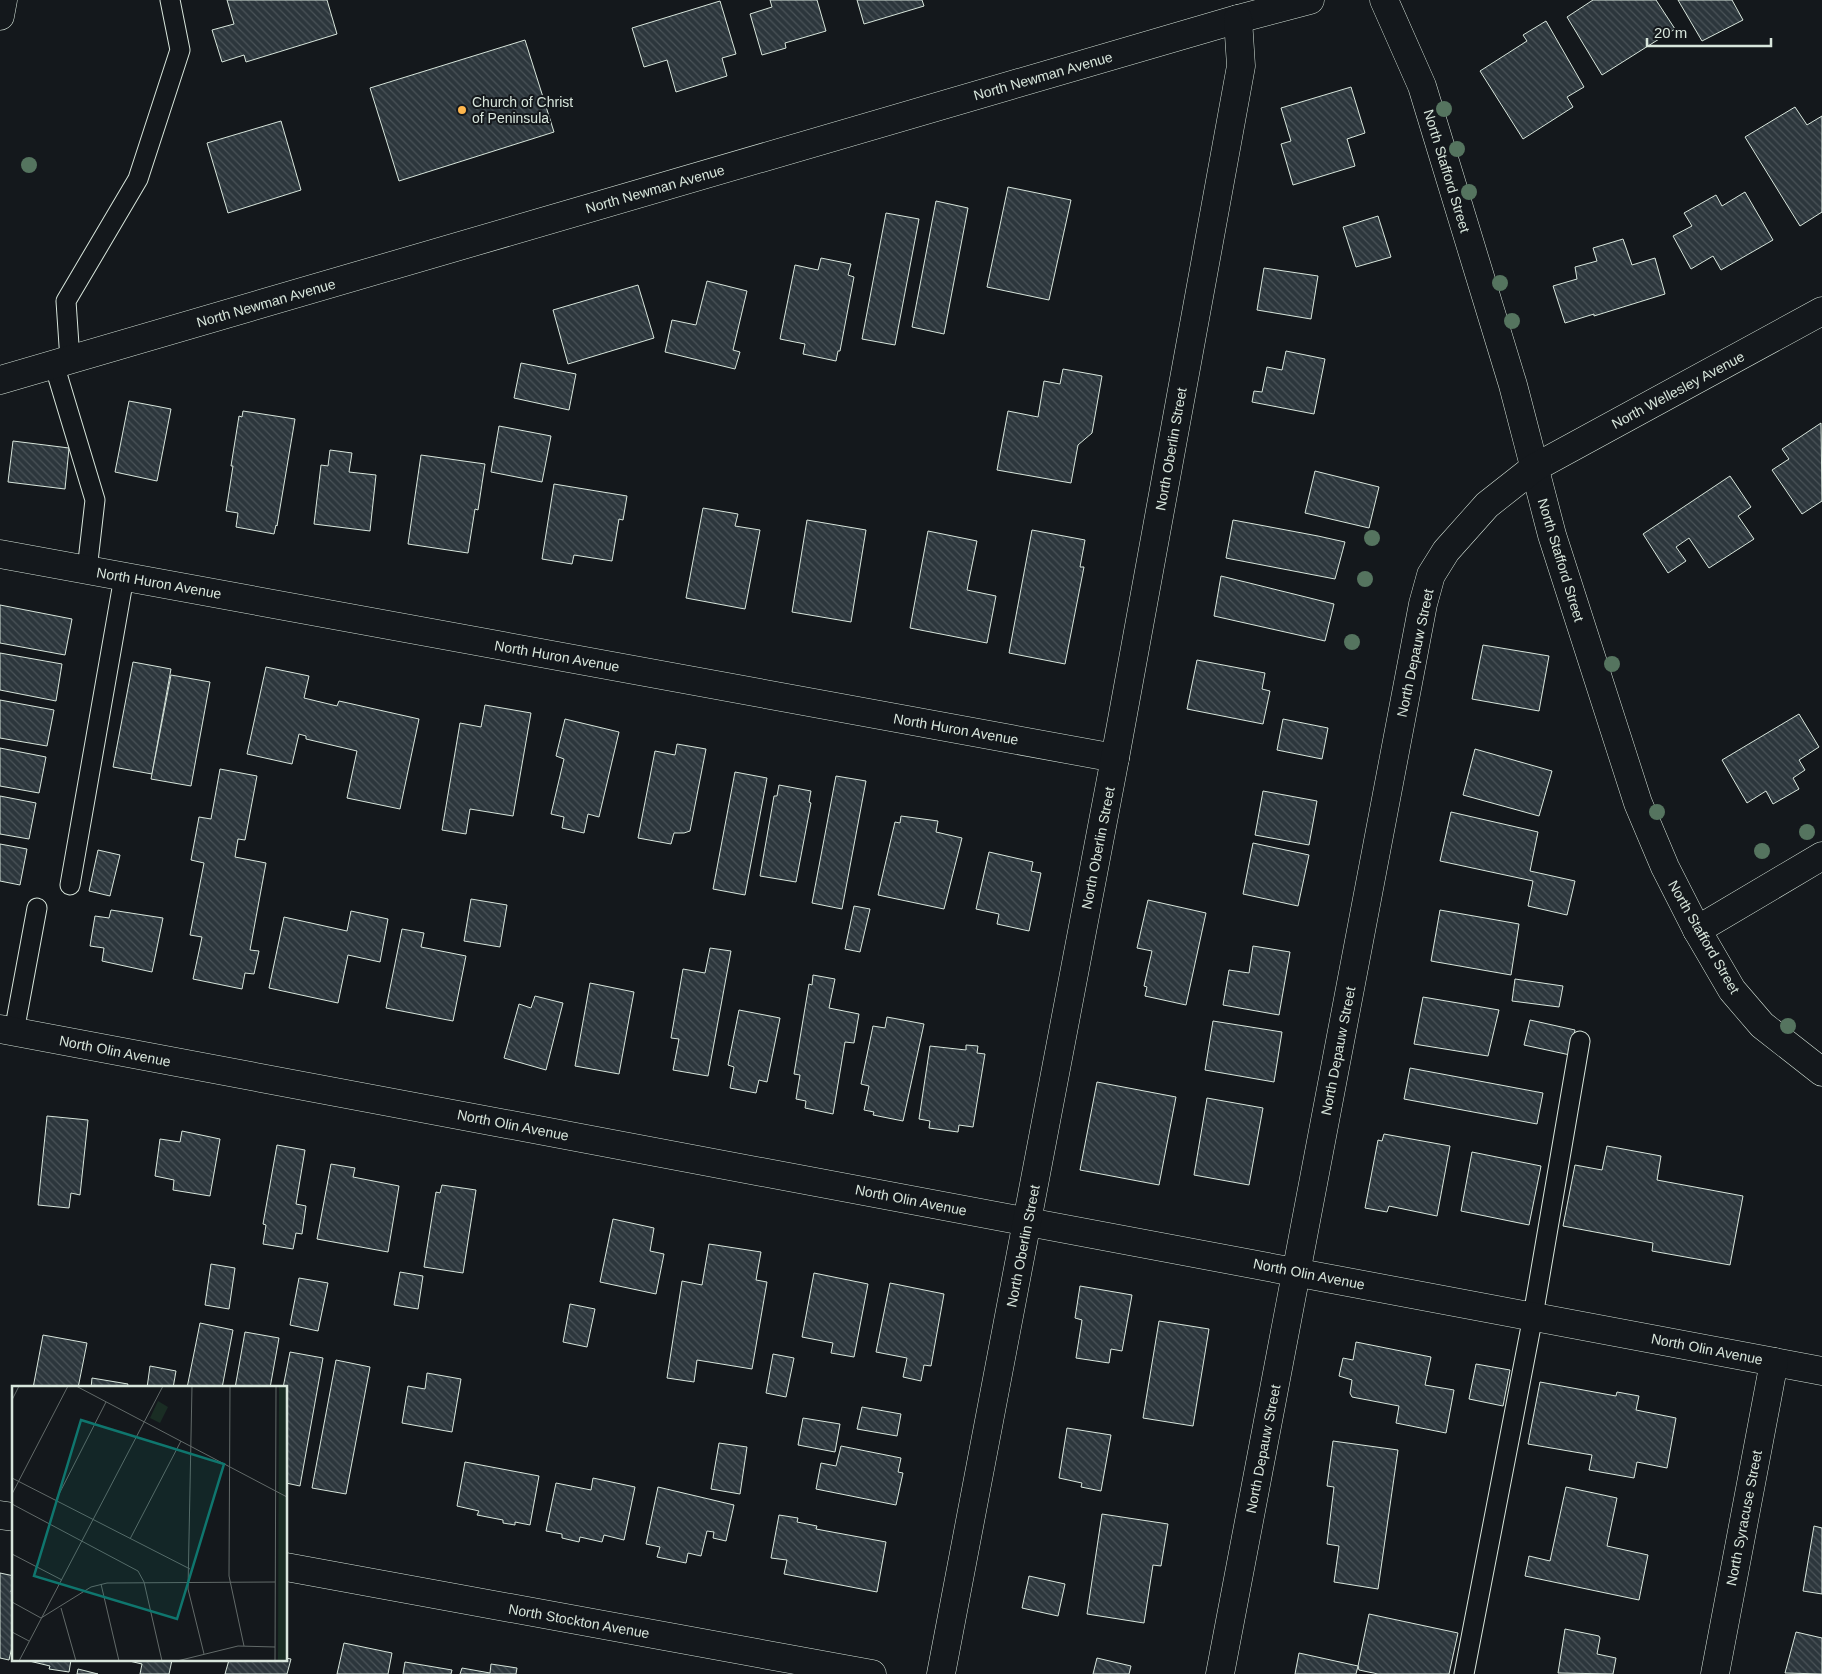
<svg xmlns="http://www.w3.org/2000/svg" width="1822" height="1674" font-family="Helvetica,sans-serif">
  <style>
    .building { fill: url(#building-back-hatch); stroke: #d8e6dc }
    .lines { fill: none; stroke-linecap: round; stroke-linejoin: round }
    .service-casing { stroke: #d8e6dc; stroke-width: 21 }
    .minor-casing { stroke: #d8e6dc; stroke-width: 29 }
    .primary-casing { stroke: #d8e6dc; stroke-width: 29 }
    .service { stroke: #14181c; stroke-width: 19 }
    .minor { stroke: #14181c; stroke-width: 28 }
    .primary { stroke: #14181c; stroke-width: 28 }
    .tree { fill: #55745f }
    .poi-dot { fill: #ffb74d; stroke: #14181c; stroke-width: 2 }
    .labels { text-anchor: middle; stroke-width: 4; stroke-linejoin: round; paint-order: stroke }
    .street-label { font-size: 14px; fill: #d8e6dc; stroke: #14181c }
    .poi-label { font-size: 14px; fill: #d8e6dc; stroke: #14181c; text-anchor: start }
    .inset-road { fill: none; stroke: #626a69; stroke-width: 1 }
    .view { fill: #0f766e; fill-opacity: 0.15; stroke: #0f766e; stroke-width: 2.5 }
    .inset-edge { fill: none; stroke: #d8e6dc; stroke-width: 2.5 }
  </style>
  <defs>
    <pattern id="building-back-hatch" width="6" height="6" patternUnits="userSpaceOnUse" patternTransform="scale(1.25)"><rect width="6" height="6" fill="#2c363c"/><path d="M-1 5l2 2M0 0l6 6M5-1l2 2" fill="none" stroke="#4a5358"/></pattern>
  </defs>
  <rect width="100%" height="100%" fill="#14181c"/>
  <g class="building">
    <polygon points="227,0 327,0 337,34 246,62 244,55 222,62 212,30 234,24"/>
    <polygon points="770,0 817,0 826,31 785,43 786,48 762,55 750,14 772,7"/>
    <polygon points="857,0 922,0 924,6 864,24"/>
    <polygon points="1593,0 1656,0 1675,29 1602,75 1567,17"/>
    <polygon points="1678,0 1732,0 1743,20 1702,41"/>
    <polygon points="720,1 736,54 722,58 727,76 676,92 667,60 644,67 632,28"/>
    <polygon points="1546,21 1584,87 1567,97 1573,107 1523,139 1480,71 1527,41 1523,35"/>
    <polygon points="525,40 554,132 399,181 370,88"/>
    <polygon points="1351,87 1365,133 1347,139 1355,166 1293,185 1281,144 1291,141 1281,108"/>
    <polygon points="1795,107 1807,125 1822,116 1822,212 1800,226 1745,137"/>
    <polygon points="281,121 301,190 228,213 207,143"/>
    <polygon points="1008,187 1071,200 1049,300 987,287"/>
    <polygon points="1745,192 1773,240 1721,270 1713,256 1691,269 1673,236 1692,226 1684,213 1716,195 1722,206"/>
    <polygon points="936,201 968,208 944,334 912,327"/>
    <polygon points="886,213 919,219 895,345 862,339"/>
    <polygon points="1378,216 1391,257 1356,267 1343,227"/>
    <polygon points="1623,239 1632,265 1655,258 1665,294 1594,316 1594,314 1565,323 1553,286 1577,279 1575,267 1597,261 1593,248"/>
    <polygon points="821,258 851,264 848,275 854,277 840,351 838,351 836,361 803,354 805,344 780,339 795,265 818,270"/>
    <polygon points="1264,268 1318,276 1311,319 1257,310"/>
    <polygon points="707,281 747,291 733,350 740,352 735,369 665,352 672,320 696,325"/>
    <polygon points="638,285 654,338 568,364 553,310"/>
    <polygon points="1286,351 1325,359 1314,414 1252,402 1254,391 1262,392 1267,367 1282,370"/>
    <polygon points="521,363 576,374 569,410 514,398"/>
    <polygon points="1063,369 1102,376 1092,433 1078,445 1071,483 997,470 1008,411 1038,417 1044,381 1060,384"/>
    <polygon points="129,401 171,409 157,481 115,472"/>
    <polygon points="243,411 295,419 277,526 276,525 274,534 236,527 238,513 226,511 233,466 231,466 239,416 242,417"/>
    <polygon points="1821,423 1822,501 1802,514 1772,470 1789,459 1782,449"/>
    <polygon points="499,426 551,436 542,482 491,472"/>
    <polygon points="13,441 69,448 65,489 8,482"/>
    <polygon points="330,450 352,453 349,472 376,475 370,531 314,524 321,465 328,466"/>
    <polygon points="421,455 485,464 478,510 475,509 468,553 408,544"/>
    <polygon points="1315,471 1379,487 1369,528 1305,513"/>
    <polygon points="1730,476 1751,507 1738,516 1754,539 1709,568 1689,538 1676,547 1686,561 1668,573 1643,534"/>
    <polygon points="554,484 627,496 623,520 619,519 612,561 574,555 572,564 542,559"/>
    <polygon points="703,508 738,514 735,526 760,530 745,609 686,598"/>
    <polygon points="807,520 866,530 851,622 792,612"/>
    <polygon points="1233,520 1318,536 1345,542 1335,579 1226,558"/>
    <polygon points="1032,530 1085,540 1080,567 1084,567 1065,664 1009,653"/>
    <polygon points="928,531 977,541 967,590 996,596 987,643 910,628"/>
    <polygon points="1221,576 1334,604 1325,641 1214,616"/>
    <polygon points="0,605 72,619 65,655 0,643"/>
    <polygon points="1483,645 1549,656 1539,711 1472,699"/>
    <polygon points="0,653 62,664 56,701 0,690"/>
    <polygon points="1197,660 1265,673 1262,689 1270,691 1263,724 1187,709"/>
    <polygon points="133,662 171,669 152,774 113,767"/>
    <polygon points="266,667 309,676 304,698 337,706 339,701 419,719 400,809 347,798 357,751 306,739 306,736 299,734 292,764 247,754"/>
    <polygon points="171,675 210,682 191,786 151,779"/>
    <polygon points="0,700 54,710 47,746 0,738"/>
    <polygon points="485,705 531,713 513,816 470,809 466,834 442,830 460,723 481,727"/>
    <polygon points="1799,714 1819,747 1799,760 1805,770 1793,778 1799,789 1773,804 1766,791 1747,803 1722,760"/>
    <polygon points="565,719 619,732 599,817 588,814 584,833 562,828 564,817 551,814 564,759 556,756"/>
    <polygon points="1283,719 1328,728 1322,759 1277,750"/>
    <polygon points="677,744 706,749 690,831 684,833 674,833 671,844 638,838 655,751 675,755"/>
    <polygon points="0,748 46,757 39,793 0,786"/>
    <polygon points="1475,749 1552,771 1539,816 1463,795"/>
    <polygon points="220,769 257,776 245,840 238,839 235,857 266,863 250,950 259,951 254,974 245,973 242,989 193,979 202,937 190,935 204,863 191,860 199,817 211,819"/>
    <polygon points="735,772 767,778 745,895 713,889"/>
    <polygon points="836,776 866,781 842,909 812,903"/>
    <polygon points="779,785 811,791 809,802 811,803 796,882 760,876 774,796 777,796"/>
    <polygon points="1263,791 1317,801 1309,845 1255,835"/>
    <polygon points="0,796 36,803 29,839 0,834"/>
    <polygon points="1451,812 1538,832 1530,871 1575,881 1567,915 1528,906 1533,881 1440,861"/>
    <polygon points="901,816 938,821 936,832 962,838 944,909 878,895 895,822 900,823"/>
    <polygon points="1253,843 1309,855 1298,906 1243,894"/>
    <polygon points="0,844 27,849 20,885 0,881"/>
    <polygon points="98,850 120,855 110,896 89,891"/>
    <polygon points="989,852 1033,862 1031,871 1041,873 1029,931 997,924 999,914 976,909"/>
    <polygon points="471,899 507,905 500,947 464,941"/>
    <polygon points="1148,900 1206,913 1186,1005 1145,996 1147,987 1144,986 1152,951 1137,948"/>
    <polygon points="854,906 870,909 860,952 845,949"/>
    <polygon points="111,910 163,918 152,972 102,961 104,948 90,946 95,916 109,918"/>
    <polygon points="1440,910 1519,924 1511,975 1431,961"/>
    <polygon points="351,911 388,919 380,962 348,955 338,1003 269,988 284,917 347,931"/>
    <polygon points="402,929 424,933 421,947 466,956 453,1021 386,1008"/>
    <polygon points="1253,946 1290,952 1279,1015 1223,1005 1229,970 1249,973"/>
    <polygon points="710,948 731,951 708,1076 673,1070 679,1039 671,1038 683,969 705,973"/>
    <polygon points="813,975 835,979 829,1008 859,1014 854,1043 845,1042 833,1114 805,1108 806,1101 796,1099 800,1075 794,1074 809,984 812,985"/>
    <polygon points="1515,979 1563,986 1559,1007 1512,1001"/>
    <polygon points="590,983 634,992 619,1074 575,1066"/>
    <polygon points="535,996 563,1003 546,1070 504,1058 519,1004 531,1008"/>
    <polygon points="1423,997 1499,1010 1488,1056 1414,1044"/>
    <polygon points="739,1010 780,1018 767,1082 759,1080 756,1093 730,1088 734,1067 728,1065"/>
    <polygon points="887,1017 924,1024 903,1121 873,1115 874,1112 864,1110 869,1086 861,1084 873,1026 885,1028"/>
    <polygon points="1530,1020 1575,1030 1570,1055 1524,1045"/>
    <polygon points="1213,1021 1282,1032 1274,1082 1205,1070"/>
    <polygon points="966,1045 978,1046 977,1053 985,1054 973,1127 959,1125 958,1132 929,1128 930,1121 919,1119 930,1046 966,1050"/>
    <polygon points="1410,1068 1543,1093 1537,1124 1404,1099"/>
    <polygon points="1097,1082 1176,1097 1159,1185 1080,1170"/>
    <polygon points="1207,1098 1263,1108 1249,1185 1194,1175"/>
    <polygon points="47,1116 88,1120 80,1195 71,1193 69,1208 38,1205"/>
    <polygon points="182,1131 220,1139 210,1196 173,1190 174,1180 155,1176 160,1139 180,1142"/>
    <polygon points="1384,1134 1450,1146 1437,1216 1389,1206 1387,1212 1365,1208 1378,1140 1382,1141"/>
    <polygon points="277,1145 305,1150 296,1204 306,1206 302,1234 296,1233 293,1249 263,1244 266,1225 263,1224"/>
    <polygon points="1607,1146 1661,1156 1657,1180 1743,1196 1730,1265 1652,1251 1653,1243 1563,1226 1575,1165 1602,1170"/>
    <polygon points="1472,1152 1541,1166 1529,1225 1461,1211"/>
    <polygon points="331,1164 355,1168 353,1177 399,1186 388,1252 317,1239"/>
    <polygon points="442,1185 476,1190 463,1273 424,1267 436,1192 440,1193"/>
    <polygon points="613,1219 654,1228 650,1251 664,1254 656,1294 600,1282"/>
    <polygon points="709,1244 761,1252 756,1280 767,1282 752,1369 697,1360 694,1382 667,1378 682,1281 702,1285"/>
    <polygon points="211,1264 235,1268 229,1309 205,1305"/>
    <polygon points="400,1272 423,1276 418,1309 394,1305"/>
    <polygon points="814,1273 868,1284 854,1357 831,1353 833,1343 802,1337"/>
    <polygon points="299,1278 328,1283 318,1331 290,1325"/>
    <polygon points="890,1283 944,1294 931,1366 924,1365 921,1381 903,1377 907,1358 876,1352"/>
    <polygon points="1080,1286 1132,1295 1122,1351 1111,1349 1109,1363 1076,1358 1082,1320 1075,1318"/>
    <polygon points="570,1304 595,1309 587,1347 563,1342"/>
    <polygon points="1159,1321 1209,1329 1193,1426 1143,1418"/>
    <polygon points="200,1323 233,1330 222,1388 187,1388"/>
    <polygon points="245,1332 279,1338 270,1388 235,1388"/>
    <polygon points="43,1335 87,1343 78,1388 33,1388"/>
    <polygon points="1356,1342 1431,1357 1425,1385 1454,1390 1446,1433 1396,1423 1399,1406 1352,1397 1350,1393 1352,1380 1339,1376 1343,1358 1353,1360"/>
    <polygon points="290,1352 323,1358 300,1486 286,1483 286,1388 283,1388"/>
    <polygon points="773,1354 794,1358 786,1397 766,1393"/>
    <polygon points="336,1360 370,1367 346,1494 312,1488"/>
    <polygon points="1476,1364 1510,1370 1503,1406 1469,1399"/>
    <polygon points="150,1366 176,1371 173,1388 147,1388"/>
    <polygon points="427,1373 461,1379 452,1432 402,1423 408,1386 425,1389"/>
    <polygon points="92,1378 128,1384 127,1388 91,1388"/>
    <polygon points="1540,1382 1616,1396 1617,1392 1639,1396 1636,1410 1676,1418 1667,1468 1637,1462 1634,1478 1589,1470 1592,1455 1528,1444"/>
    <polygon points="862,1407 901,1414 897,1436 857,1429"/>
    <polygon points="803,1418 840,1424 835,1452 798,1445"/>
    <polygon points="1067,1428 1111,1435 1101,1491 1081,1487 1082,1483 1059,1478"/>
    <polygon points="1333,1441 1398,1450 1378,1589 1334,1582 1339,1546 1327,1544 1334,1487 1327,1486"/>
    <polygon points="719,1443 747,1447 740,1494 711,1489"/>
    <polygon points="841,1446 901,1458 898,1472 903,1473 896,1505 816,1489 821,1463 836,1466"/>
    <polygon points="465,1462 539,1476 530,1525 515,1522 515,1525 503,1523 503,1520 477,1515 479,1511 457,1506"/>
    <polygon points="593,1478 635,1487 624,1540 604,1535 602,1542 580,1537 579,1542 562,1538 562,1534 546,1531 556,1483 591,1490"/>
    <polygon points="658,1487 734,1505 726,1541 713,1538 714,1532 707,1531 701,1556 688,1553 686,1563 657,1557 660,1547 646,1544"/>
    <polygon points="1566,1487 1617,1498 1607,1546 1648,1555 1639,1600 1525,1576 1529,1556 1550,1561"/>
    <polygon points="1102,1514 1168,1524 1161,1566 1153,1565 1144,1623 1087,1614"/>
    <polygon points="779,1515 798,1518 797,1522 817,1526 816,1529 886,1542 877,1592 784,1574 787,1560 771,1558"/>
    <polygon points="1814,1526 1822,1528 1822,1594 1803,1591"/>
    <polygon points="0,1573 14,1576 11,1592 14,1592 14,1638 9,1660 0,1658"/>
    <polygon points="1029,1576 1065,1584 1058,1616 1022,1608"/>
    <polygon points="1369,1614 1458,1633 1449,1674 1378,1674 1359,1670 1358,1666"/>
    <polygon points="1565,1629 1599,1636 1600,1638 1597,1654 1616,1658 1613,1674 1558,1673"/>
    <polygon points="1796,1632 1822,1638 1822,1674 1785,1673"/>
    <polygon points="344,1643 392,1653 388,1674 337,1674"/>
    <polygon points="1299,1653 1358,1666 1356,1674 1295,1674"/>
    <polygon points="286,1658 291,1659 287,1674 225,1674 229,1660 286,1660"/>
    <polygon points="1097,1658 1131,1666 1129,1674 1093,1674"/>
    <polygon points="25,1660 71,1660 69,1672 49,1669 50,1666"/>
    <polygon points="125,1660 172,1660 169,1674 140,1674 142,1664"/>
    <polygon points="405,1662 452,1670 451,1674 403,1674"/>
    <polygon points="491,1664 517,1668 516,1674 460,1674 462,1668 490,1673"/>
    <polygon points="78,1669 98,1674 77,1674"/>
  </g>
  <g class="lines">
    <defs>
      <g id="service">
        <polyline points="70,360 66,301 138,179 180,50 170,0"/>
        <polyline points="54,364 95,500 87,570"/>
        <polyline points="70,885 124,577"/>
        <polyline points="14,1032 37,908"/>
        <polyline points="1464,1674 1533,1316 1580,1041"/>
      </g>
      <g id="minor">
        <polyline points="1384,0 1422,86 1513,385 1552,535 1638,803 1665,867 1697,930 1732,990 1762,1025 1822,1072"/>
        <polyline points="0,380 1238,19 1310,0"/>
        <polyline points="0,554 1115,758"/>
        <polyline points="1697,930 1822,856"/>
        <polyline points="0,1029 1822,1371"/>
        <polyline points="0,1515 14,1517"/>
        <polyline points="286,1567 872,1674"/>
        <polyline points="941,1674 1115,758 1241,66 1238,19"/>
        <polyline points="1220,1674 1423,604 1431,575 1446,551 1487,505 1534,468 1822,311"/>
        <polyline points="1715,1674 1774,1362"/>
      </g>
      <polyline id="primary" points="0,16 3,0"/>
    </defs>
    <use href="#service" class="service-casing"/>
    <use href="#minor" class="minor-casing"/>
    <use href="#primary" class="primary-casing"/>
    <use href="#service" class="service"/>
    <use href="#minor" class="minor"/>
    <use href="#primary" class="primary"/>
  </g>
  <g class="tree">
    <circle cx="1444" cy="109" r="8"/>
    <circle cx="1457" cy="149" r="8"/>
    <circle cx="29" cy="165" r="8"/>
    <circle cx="1469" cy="192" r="8"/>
    <circle cx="1500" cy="283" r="8"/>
    <circle cx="1512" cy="321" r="8"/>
    <circle cx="1372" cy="538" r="8"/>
    <circle cx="1365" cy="579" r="8"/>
    <circle cx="1352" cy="642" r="8"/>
    <circle cx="1612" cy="664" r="8"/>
    <circle cx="1657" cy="812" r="8"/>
    <circle cx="1807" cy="832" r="8"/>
    <circle cx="1762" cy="851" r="8"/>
    <circle cx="1788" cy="1026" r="8"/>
  </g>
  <circle class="poi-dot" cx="462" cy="110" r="5"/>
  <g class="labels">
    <g class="street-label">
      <text transform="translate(1043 76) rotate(-16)" y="5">North Newman Avenue</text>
      <text transform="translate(1447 171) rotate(73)" y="5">North Stafford Street</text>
      <text transform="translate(655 189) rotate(-16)" y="5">North Newman Avenue</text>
      <text transform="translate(266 303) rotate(-16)" y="5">North Newman Avenue</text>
      <text transform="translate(1678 390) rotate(-28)" y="5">North Wellesley Avenue</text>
      <text transform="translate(1171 449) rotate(-80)" y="5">North Oberlin Street</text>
      <text transform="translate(1561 560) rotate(73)" y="5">North Stafford Street</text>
      <text transform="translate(159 583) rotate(10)" y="5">North Huron Avenue</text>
      <text transform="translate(1415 653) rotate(-78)" y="5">North Depauw Street</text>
      <text transform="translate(557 656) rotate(10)" y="5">North Huron Avenue</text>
      <text transform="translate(956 729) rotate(10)" y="5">North Huron Avenue</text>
      <text transform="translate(1098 848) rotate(-79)" y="5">North Oberlin Street</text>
      <text transform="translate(1704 937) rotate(60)" y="5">North Stafford Street</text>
      <text transform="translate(115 1051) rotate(11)" y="5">North Olin Avenue</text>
      <text transform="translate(1338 1051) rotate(-79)" y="5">North Depauw Street</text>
      <text transform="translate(513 1125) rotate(11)" y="5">North Olin Avenue</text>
      <text transform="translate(911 1200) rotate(11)" y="5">North Olin Avenue</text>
      <text transform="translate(1023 1246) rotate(-79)" y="5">North Oberlin Street</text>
      <text transform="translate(1309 1274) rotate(11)" y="5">North Olin Avenue</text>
      <text transform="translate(1707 1349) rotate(11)" y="5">North Olin Avenue</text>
      <text transform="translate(1263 1449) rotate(-79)" y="5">North Depauw Street</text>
      <text transform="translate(1744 1518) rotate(-79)" y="5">North Syracuse Street</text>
      <text transform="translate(579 1621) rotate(10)" y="5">North Stockton Avenue</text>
    </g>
    <g class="poi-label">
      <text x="472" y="107">Church of Christ<tspan x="472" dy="16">of Peninsula</tspan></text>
    </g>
  </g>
  <g transform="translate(12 1386)">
    <rect width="275" height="275" fill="#14181c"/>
    <path d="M146,15L156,21L148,37L138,32Z" fill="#1a2d24"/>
    <path d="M267,0H275V275H266Z" fill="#1a2d24"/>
    <path class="inset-road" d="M64,0L275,111M180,0L176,203L192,268M218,0L217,190L232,260M0,14L7,0M0,92L178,183M0,108L56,0M44,114L94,16M0,118L126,185L132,196L150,275M118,153L169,55M0,168L50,194M89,198L107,275M0,216L29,232M49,222L64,275M29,232L79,201L95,197L263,196M0,246L17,255M7,275L151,0M165,275L226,260L263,261M263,275L264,0"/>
    <path class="view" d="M69,34L212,78L165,233L22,190Z"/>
    <rect width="275" height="275" class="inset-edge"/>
  </g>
  <path d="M1647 38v8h124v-8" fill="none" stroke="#d8e6dc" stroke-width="2.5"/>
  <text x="1654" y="38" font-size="15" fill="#d8e6dc" stroke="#14181c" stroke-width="4" paint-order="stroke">20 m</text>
</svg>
